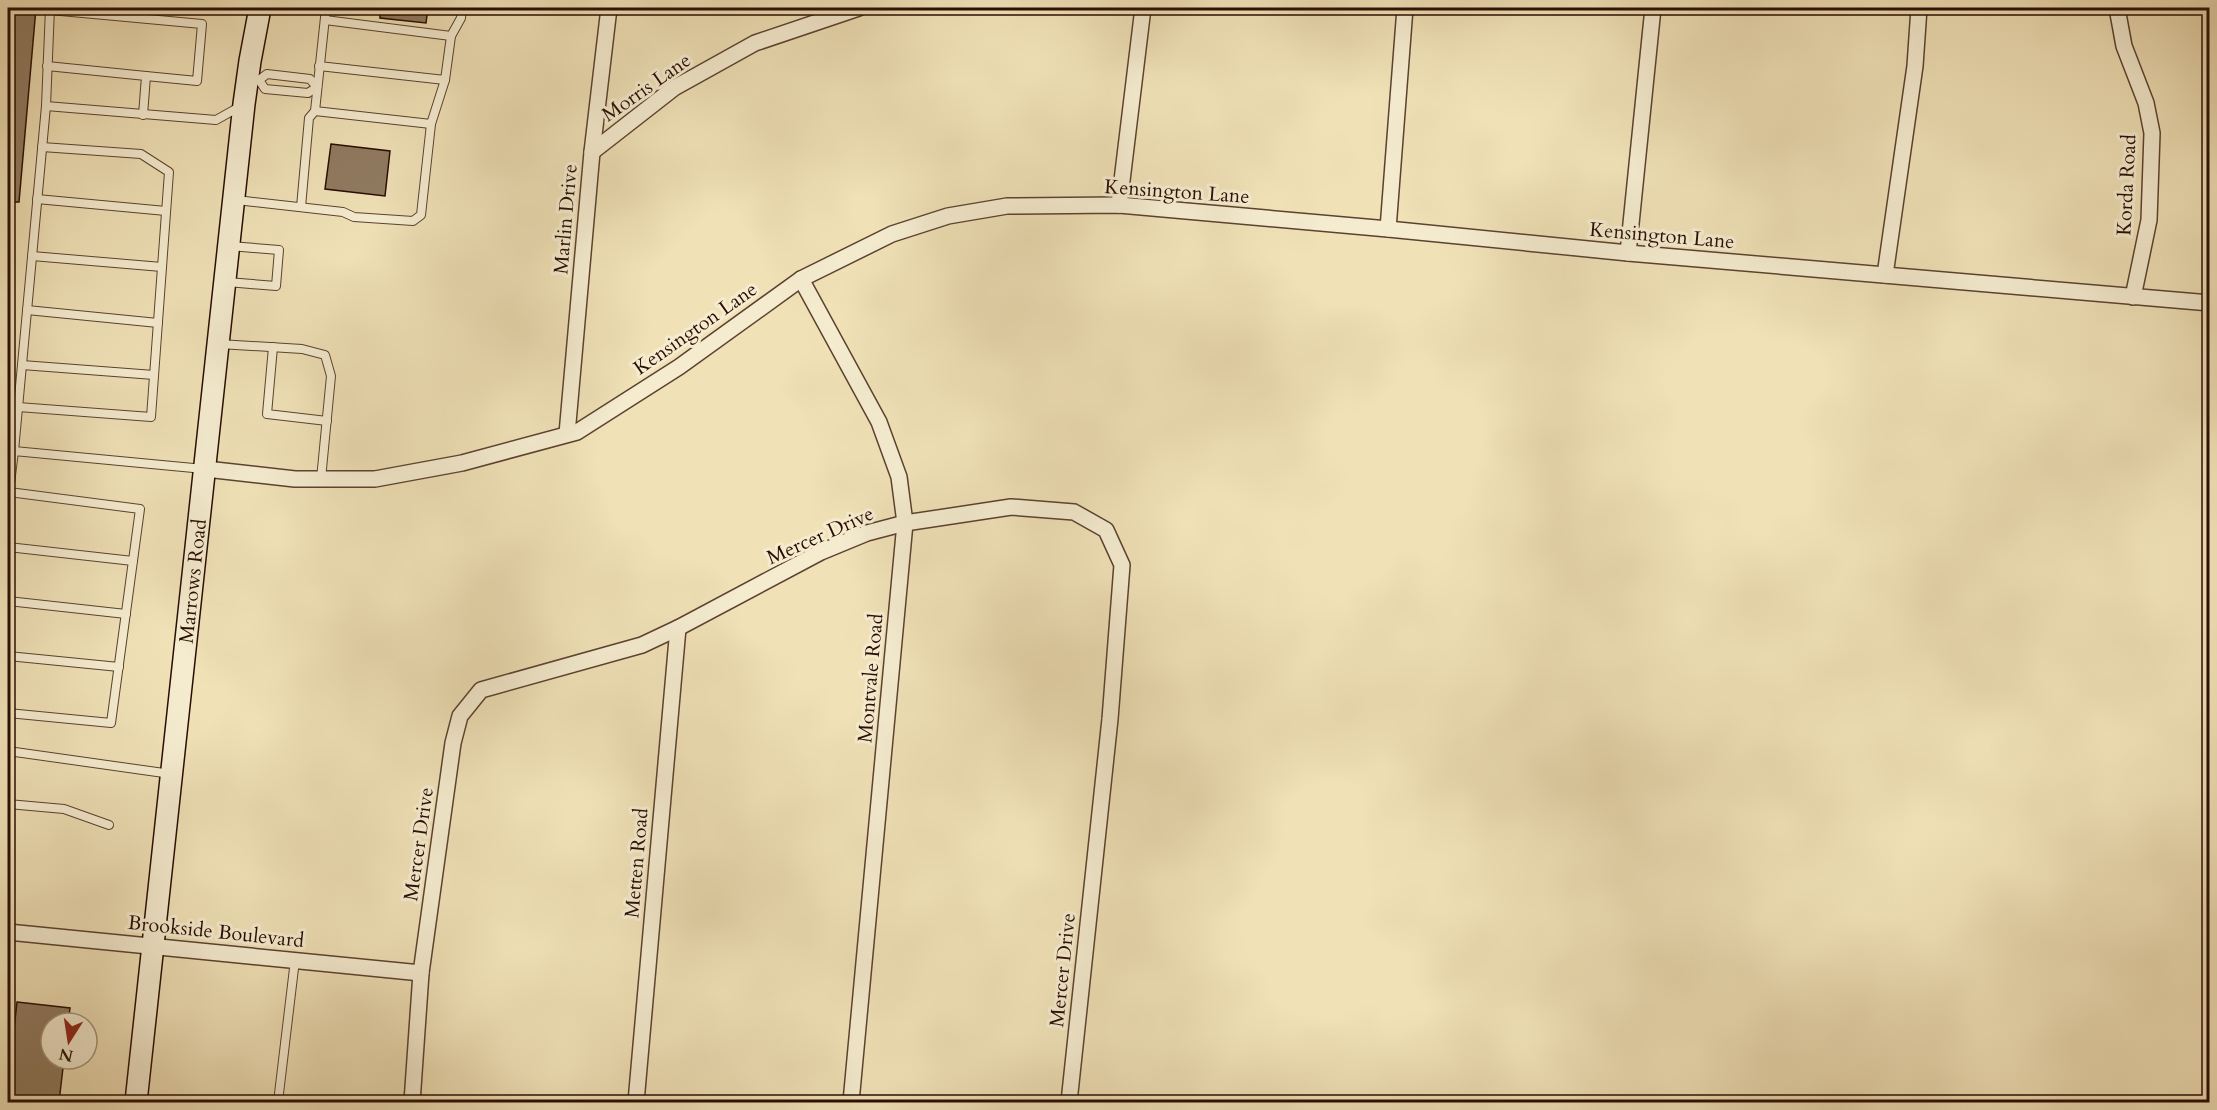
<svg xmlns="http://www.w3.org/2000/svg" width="2217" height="1110" font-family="Cardo,serif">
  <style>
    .building { fill: #907b61; stroke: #290d03; stroke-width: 1.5 }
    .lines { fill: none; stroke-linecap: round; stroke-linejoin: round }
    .lane-casing { stroke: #5b4230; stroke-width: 10 }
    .street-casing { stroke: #5b4230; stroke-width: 18 }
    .secondary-casing { stroke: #290d03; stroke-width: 24 }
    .lane { stroke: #f5ecd0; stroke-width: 8 }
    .street { stroke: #f5ecd0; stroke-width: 15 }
    .secondary { stroke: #f5ecd0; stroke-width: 21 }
    .labels { text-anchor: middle; stroke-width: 6; stroke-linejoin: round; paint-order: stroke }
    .street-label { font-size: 20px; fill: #290d03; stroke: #f5ecd0 }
  </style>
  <rect width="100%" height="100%" fill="#f0e1b7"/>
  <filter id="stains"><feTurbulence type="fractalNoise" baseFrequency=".00333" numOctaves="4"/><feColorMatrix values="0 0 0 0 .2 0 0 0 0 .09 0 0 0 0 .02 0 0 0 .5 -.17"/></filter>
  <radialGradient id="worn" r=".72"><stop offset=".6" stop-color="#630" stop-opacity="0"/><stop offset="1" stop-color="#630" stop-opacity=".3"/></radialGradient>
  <g class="building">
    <polygon points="8,8 36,8 19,202 8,202"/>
    <polygon points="380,8 428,8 426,23 380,18"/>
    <polygon points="331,144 390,151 385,196 325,189"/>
    <polygon points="17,1002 70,1008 68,1023 51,1023 51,1059 64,1059 59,1102 8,1102 8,1083"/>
  </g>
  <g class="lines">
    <defs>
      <g id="lane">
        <polyline points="50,10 202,24 197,81 146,76 143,115"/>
        <polyline points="325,20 451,36"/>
        <polyline points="47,66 146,76"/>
        <polyline points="319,66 445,80 451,36 461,18 462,8"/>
        <polyline points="249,80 259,80 267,74 310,79 317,87"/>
        <polyline points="259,80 265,89 308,93 317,87"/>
        <polyline points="46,106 216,120 241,106"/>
        <polyline points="315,111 326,8"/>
        <polyline points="37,199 166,211"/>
        <polyline points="236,200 343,212 354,217 413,221 421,215 431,124"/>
        <polyline points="301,207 309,118 315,111 431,124 445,80"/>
        <polyline points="32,256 162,267"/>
        <polyline points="227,282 276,286 279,250 230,246"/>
        <polyline points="27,310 158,323"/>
        <polyline points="219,344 302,349 325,355 331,376 321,479"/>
        <polyline points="273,347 267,414 327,421"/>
        <polyline points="22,365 154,375"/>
        <polyline points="18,407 151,417 169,172 141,154 42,147"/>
        <polyline points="14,451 46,106 50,8"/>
        <polyline points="8,500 14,451 204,469"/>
        <polyline points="8,547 133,561"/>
        <polyline points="8,601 126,614"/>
        <polyline points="8,656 119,667"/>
        <polyline points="8,713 111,723 140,509 9,492"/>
        <polyline points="8,751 171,774"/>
        <polyline points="8,804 64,809 109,825"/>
        <polyline points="278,1102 295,960"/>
      </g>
      <g id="street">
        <polyline points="2117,8 2124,46 2146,103 2152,133 2149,220 2133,297"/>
        <polyline points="592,152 674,88 755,43 859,8"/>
        <polyline points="1119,205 1143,8"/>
        <polyline points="1388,229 1405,8"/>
        <polyline points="1628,253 1653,8"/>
        <polyline points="1885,275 1915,66 1919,8"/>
        <polyline points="801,279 879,422 899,477 905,523 851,1102"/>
        <polyline points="567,434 592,152 609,8"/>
        <polyline points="206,469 295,479 375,479 462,463 577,432 679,367 801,279 892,234 948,216 1007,206 1119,205 1388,229 1628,253 2210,303"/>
        <polyline points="8,932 421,973"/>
        <polyline points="412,1102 421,973 453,743 460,716 481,690 642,645 678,628 821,552 867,533 905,523 1011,507 1074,512 1106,530 1122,565 1110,719 1069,1102"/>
        <polyline points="636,1102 678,628"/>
      </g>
      <g id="secondary">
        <path id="s1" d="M136,1102L244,104L250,61L260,8"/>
      </g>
    </defs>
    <use href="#lane" class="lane-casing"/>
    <use href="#street" class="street-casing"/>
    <use href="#secondary" class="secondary-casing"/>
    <use href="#lane" class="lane"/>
    <use href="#street" class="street"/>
    <use href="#secondary" class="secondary"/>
  </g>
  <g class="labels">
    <g class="street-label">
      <text transform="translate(646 87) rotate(-35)" y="7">Morris Lane</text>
      <text transform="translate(2126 185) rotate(-87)" y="7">Korda Road</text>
      <text transform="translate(1177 191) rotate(4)" y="7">Kensington Lane</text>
      <text transform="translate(565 219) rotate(-85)" y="7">Marlin Drive</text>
      <text transform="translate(1662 235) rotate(5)" y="7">Kensington Lane</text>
      <text transform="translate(695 328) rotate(-35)" y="7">Kensington Lane</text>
      <text transform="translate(820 535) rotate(-24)" y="7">Mercer Drive</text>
      <text dy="7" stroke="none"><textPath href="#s1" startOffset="524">Marrows Road</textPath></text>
      <text transform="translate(870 678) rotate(-85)" y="7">Montvale Road</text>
      <text transform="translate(418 844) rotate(-82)" y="7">Mercer Drive</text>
      <text transform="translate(636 863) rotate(-85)" y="7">Metten Road</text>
      <text transform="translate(216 931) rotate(6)" y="7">Brookside Boulevard</text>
      <text transform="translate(1062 970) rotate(-84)" y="7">Mercer Drive</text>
    </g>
  </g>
  <rect width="2217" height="1110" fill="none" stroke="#f0e1b7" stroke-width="30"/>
  <rect x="9" y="9" width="2199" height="1092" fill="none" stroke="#290d03" stroke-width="3"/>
  <rect x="15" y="15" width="2187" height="1080" fill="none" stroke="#290d03" stroke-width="1.5"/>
  <g transform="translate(69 1041) rotate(192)"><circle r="28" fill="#f5ecd0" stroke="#a3937e" stroke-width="1.5"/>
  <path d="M0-4.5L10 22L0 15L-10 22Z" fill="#8f2418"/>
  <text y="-9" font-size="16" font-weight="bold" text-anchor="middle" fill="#290d03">N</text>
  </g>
  <rect width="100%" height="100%" filter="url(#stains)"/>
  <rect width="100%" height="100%" fill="url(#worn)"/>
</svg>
